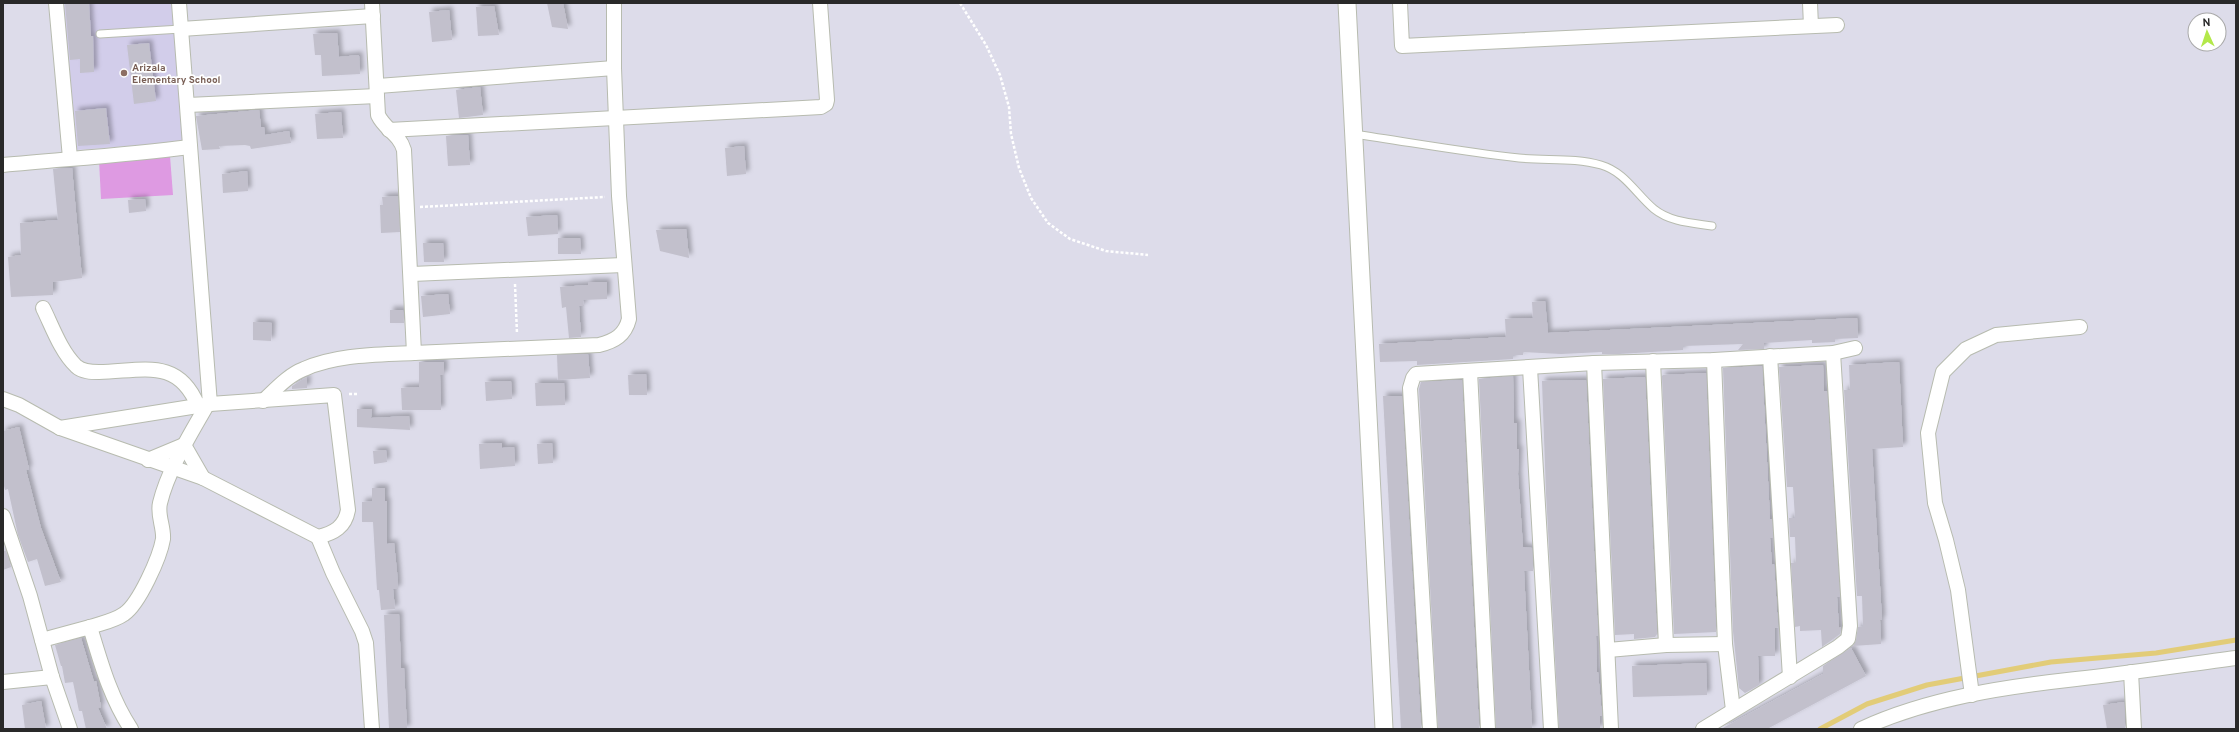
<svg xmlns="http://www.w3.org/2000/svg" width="2239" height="732" font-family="Overpass,sans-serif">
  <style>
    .education { fill: #d2cdea }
    .pitch { fill: #de9ae2 }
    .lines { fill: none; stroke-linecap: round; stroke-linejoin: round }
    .stream { stroke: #e2cc78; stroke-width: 5 }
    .building { fill: #c2c0cc; filter: url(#shadow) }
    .service-casing { stroke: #b7bbaf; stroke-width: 9 }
    .minor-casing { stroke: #b7bbaf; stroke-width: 16 }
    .tertiary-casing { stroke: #b7bbaf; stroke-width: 19 }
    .path { stroke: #fff; stroke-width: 2.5; stroke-dasharray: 3 2; stroke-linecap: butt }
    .service { stroke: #fff; stroke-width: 7 }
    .minor { stroke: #fff; stroke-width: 14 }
    .tertiary { stroke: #fff; stroke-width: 17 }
    .education-dot { fill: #8d6e63; stroke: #fff; stroke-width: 1.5 }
    .labels { text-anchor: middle; stroke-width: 3.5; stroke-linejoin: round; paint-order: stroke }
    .education-label { font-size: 10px; font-weight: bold; fill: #785e54; stroke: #fff; text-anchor: start }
  </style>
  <defs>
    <filter id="shadow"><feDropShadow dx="3.5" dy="-3.5" stdDeviation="2" flood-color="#0004"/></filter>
  </defs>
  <rect width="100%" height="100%" fill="#dddcea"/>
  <polygon class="education" points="63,3 175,3 185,142 75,150"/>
  <polygon class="pitch" points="170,156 173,195 101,199 99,160"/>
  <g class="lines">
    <polyline class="stream" points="1820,729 1867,704 1927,685 2051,662 2156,653 2236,640"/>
  </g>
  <g class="building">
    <polygon points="65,3 89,3 91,36 93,36 94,72 80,73 80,59 70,60"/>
    <polygon points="547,3 563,3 568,29 552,27"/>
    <polygon points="494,6 499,35 478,36 476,7"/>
    <polygon points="449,10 452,40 432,42 429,12"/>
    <polygon points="337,33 339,57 359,55 360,74 322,76 321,55 315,55 313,34"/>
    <polygon points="149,43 156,101 134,104 127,45"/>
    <polygon points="480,87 483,115 459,118 456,90"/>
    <polygon points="106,108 110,144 78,146 75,111"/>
    <polygon points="259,110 261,127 264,127 265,135 289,131 291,143 251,149 250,146 245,145 219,146 220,149 202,150 196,116"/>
    <polygon points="341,112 343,138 317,139 315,114"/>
    <polygon points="468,135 470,165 448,166 446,136"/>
    <polygon points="744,146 746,174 727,176 725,148"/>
    <polygon points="72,168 82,278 53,282 53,295 11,297 8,257 21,255 20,223 58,220 53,169"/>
    <polygon points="247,171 248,191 223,193 222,174"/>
    <polygon points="398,196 400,232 381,233 380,205 383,205 382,197"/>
    <polygon points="145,199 146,211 129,213 128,200"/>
    <polygon points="557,215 558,234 528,236 526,217"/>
    <polygon points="686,229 689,258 660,251 656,230"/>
    <polygon points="558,238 580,238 581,254 558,254"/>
    <polygon points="423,243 443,243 444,262 424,262"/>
    <polygon points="588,282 607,282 607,299 583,300 584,306 579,306 581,337 569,338 566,307 562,308 560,287 588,285"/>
    <polygon points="448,294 450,314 423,317 421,296"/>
    <polygon points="1545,301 1548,333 1857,318 1858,338 1835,339 1835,342 1812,343 1812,340 1764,343 1764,349 1738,350 1743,344 1683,346 1683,350 1619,354 1602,354 1602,352 1561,354 1523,352 1523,355 1513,355 1513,359 1417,365 1417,361 1380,362 1379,344 1506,337 1505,319 1533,318 1532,302"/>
    <polygon points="390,310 403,310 404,323 390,323"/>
    <polygon points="253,322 272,323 271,341 253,340"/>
    <polygon points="588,354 590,378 558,380 557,355"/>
    <polygon points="419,362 444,362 444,375 440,375 441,410 402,410 401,388 419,387"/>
    <polygon points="1899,362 1903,447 1872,449 1882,620 1880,620 1881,644 1853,646 1856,640 1858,627 1863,626 1862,596 1857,596 1844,390 1850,390 1849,365"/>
    <polygon points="1823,365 1824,391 1827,391 1840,597 1837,597 1839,628 1841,627 1840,634 1822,647 1821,630 1800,631 1800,626 1795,627 1791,563 1796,563 1795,537 1790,537 1789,518 1795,518 1793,487 1787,487 1779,367"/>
    <polygon points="1762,366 1770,519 1772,519 1773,538 1770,538 1772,565 1774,564 1778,627 1775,628 1775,656 1758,656 1759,685 1745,693 1739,688 1733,631 1723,368"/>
    <polygon points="1706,373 1716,632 1674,634 1662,376 1663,375"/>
    <polygon points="646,374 647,395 629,395 628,375"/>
    <polygon points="1513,376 1514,423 1517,423 1517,449 1519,449 1518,474 1523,547 1532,548 1533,571 1524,571 1532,729 1496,729 1479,379"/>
    <polygon points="307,377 307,388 292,389 292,386"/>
    <polygon points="1645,377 1657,634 1655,637 1634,639 1634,634 1615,635 1603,379"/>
    <polygon points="1462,380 1479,729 1438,729 1419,389 1421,382"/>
    <polygon points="1586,380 1598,636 1596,636 1597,672 1598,672 1602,716 1600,716 1600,729 1559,729 1546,493 1542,381"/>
    <polygon points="511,381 512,399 486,401 485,382"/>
    <polygon points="535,383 564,383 565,405 536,406"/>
    <polygon points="1383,396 1402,396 1421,729 1401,729"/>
    <polygon points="357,409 372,409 371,418 409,416 410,430 357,427"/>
    <polygon points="19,427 29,469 26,470 41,528 61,582 45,586 37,559 28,562 18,535 8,489 5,490 3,482 3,431"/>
    <polygon points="502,443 502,448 514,447 515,466 480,469 479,444"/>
    <polygon points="552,443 553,463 538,464 537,444"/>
    <polygon points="386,450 387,462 374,464 373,451"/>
    <polygon points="372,488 385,488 385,501 387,501 387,544 394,543 397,572 398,589 393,589 395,609 381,610 379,590 377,590 373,522 362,522 362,502 372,501"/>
    <polygon points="3,551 6,551 11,567 3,570"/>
    <polygon points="399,614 401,668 404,668 407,729 389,729 384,615"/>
    <polygon points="81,638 94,682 96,681 101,707 98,708 107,729 86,729 82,711 79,711 73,682 65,683 62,666 61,666 55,645"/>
    <polygon points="1851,648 1866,676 1767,729 1721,729 1823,674 1823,666"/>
    <polygon points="1706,663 1707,695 1633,697 1632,666"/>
    <polygon points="41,701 46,729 25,729 22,705"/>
    <polygon points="2124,702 2125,729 2107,729 2103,705"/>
  </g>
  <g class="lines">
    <defs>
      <g id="service">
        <polyline points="100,34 181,29"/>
        <path d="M1353,134C1409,142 1464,152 1519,158C1546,161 1574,157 1601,165C1625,172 1636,194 1654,209C1670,222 1692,223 1712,226"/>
      </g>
      <g id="minor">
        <polyline points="56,3 70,158"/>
        <path d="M372,3L378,115C385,130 399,133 404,150L414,353L599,345C615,341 625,335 629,319L619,196L614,68V3"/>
        <polyline points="1400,3 1402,46 1837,25"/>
        <polyline points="1810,3 1811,26"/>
        <polyline points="181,29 373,16"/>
        <polyline points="378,86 614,68"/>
        <polyline points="188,105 377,96"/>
        <polyline points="389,130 821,107 826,104 827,100 820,3"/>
        <path d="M3,165C65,159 128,155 190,147"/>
        <polyline points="412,274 623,265"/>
        <path d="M43,308C52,326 61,352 76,366C82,372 92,372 99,372C143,371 178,357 198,406"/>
        <polyline points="1770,356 1790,677"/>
        <polyline points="1714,360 1725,644 1733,710"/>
        <polyline points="1653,361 1666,645"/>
        <polyline points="1594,363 1611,729"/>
        <polyline points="1530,368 1551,729"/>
        <polyline points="1470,371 1488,729"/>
        <path d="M3,399L19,405L60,428L203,478L318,537C334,533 345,527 348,510L334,395L210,404"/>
        <path d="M263,401C275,390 288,375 304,369C338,354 378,355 414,353"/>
        <polyline points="60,428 210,404 179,3"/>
        <polyline points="148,460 184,445 203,478"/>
        <polyline points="3,516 30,596 52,677 70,729"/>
        <polyline points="318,537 333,573 362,631 366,643 372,729"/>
        <path d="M90,627C102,623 114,621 124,614C139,604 160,557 163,539C164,527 157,515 160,503C168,470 190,435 207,405"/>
        <path d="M42,640L90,627C101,663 110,697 131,729"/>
        <polyline points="1608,650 1666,645 1725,644"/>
        <polyline points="2131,672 2134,729"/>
        <polyline points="3,682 52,677"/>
        <polyline points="1972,695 1958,590 1946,540 1935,503 1928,433 1943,372 1966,349 1996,335 2080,327"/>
        <polyline points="1430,729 1410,388 1413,378 1416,374 1594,363 1714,360 1833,353 1855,348"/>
        <polyline points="1703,729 1838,647 1848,639 1850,626 1833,353"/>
        <path d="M1861,729C1928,698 2004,687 2076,679C2130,673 2183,665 2236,658"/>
      </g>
      <polyline id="tertiary" points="1347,3 1384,729"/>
    </defs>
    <use href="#service" class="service-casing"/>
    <use href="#minor" class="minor-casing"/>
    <use href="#tertiary" class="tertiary-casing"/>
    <g class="path">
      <polyline points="960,3 986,45 1000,75 1009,107 1011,134 1019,168 1031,198 1048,223 1070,239 1106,251 1148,255"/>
      <polyline points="420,207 605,197"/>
      <polyline points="515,284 517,334"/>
      <polyline points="349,394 358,394"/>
    </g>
    <use href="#service" class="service"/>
    <use href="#minor" class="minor"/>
    <use href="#tertiary" class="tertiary"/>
  </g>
  <circle class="education-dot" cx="124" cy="73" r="4"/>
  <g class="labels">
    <g class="education-label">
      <text x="132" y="71">Arizala<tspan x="132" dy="12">Elementary School</tspan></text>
    </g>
  </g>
  <rect width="2239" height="732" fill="none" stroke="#292929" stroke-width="8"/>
  <g transform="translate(2207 32) rotate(357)"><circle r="19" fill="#ffffff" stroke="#a9a9a9"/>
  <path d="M0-3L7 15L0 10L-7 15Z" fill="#b3e84a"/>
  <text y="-6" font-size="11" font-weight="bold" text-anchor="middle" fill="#292929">N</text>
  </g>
</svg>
